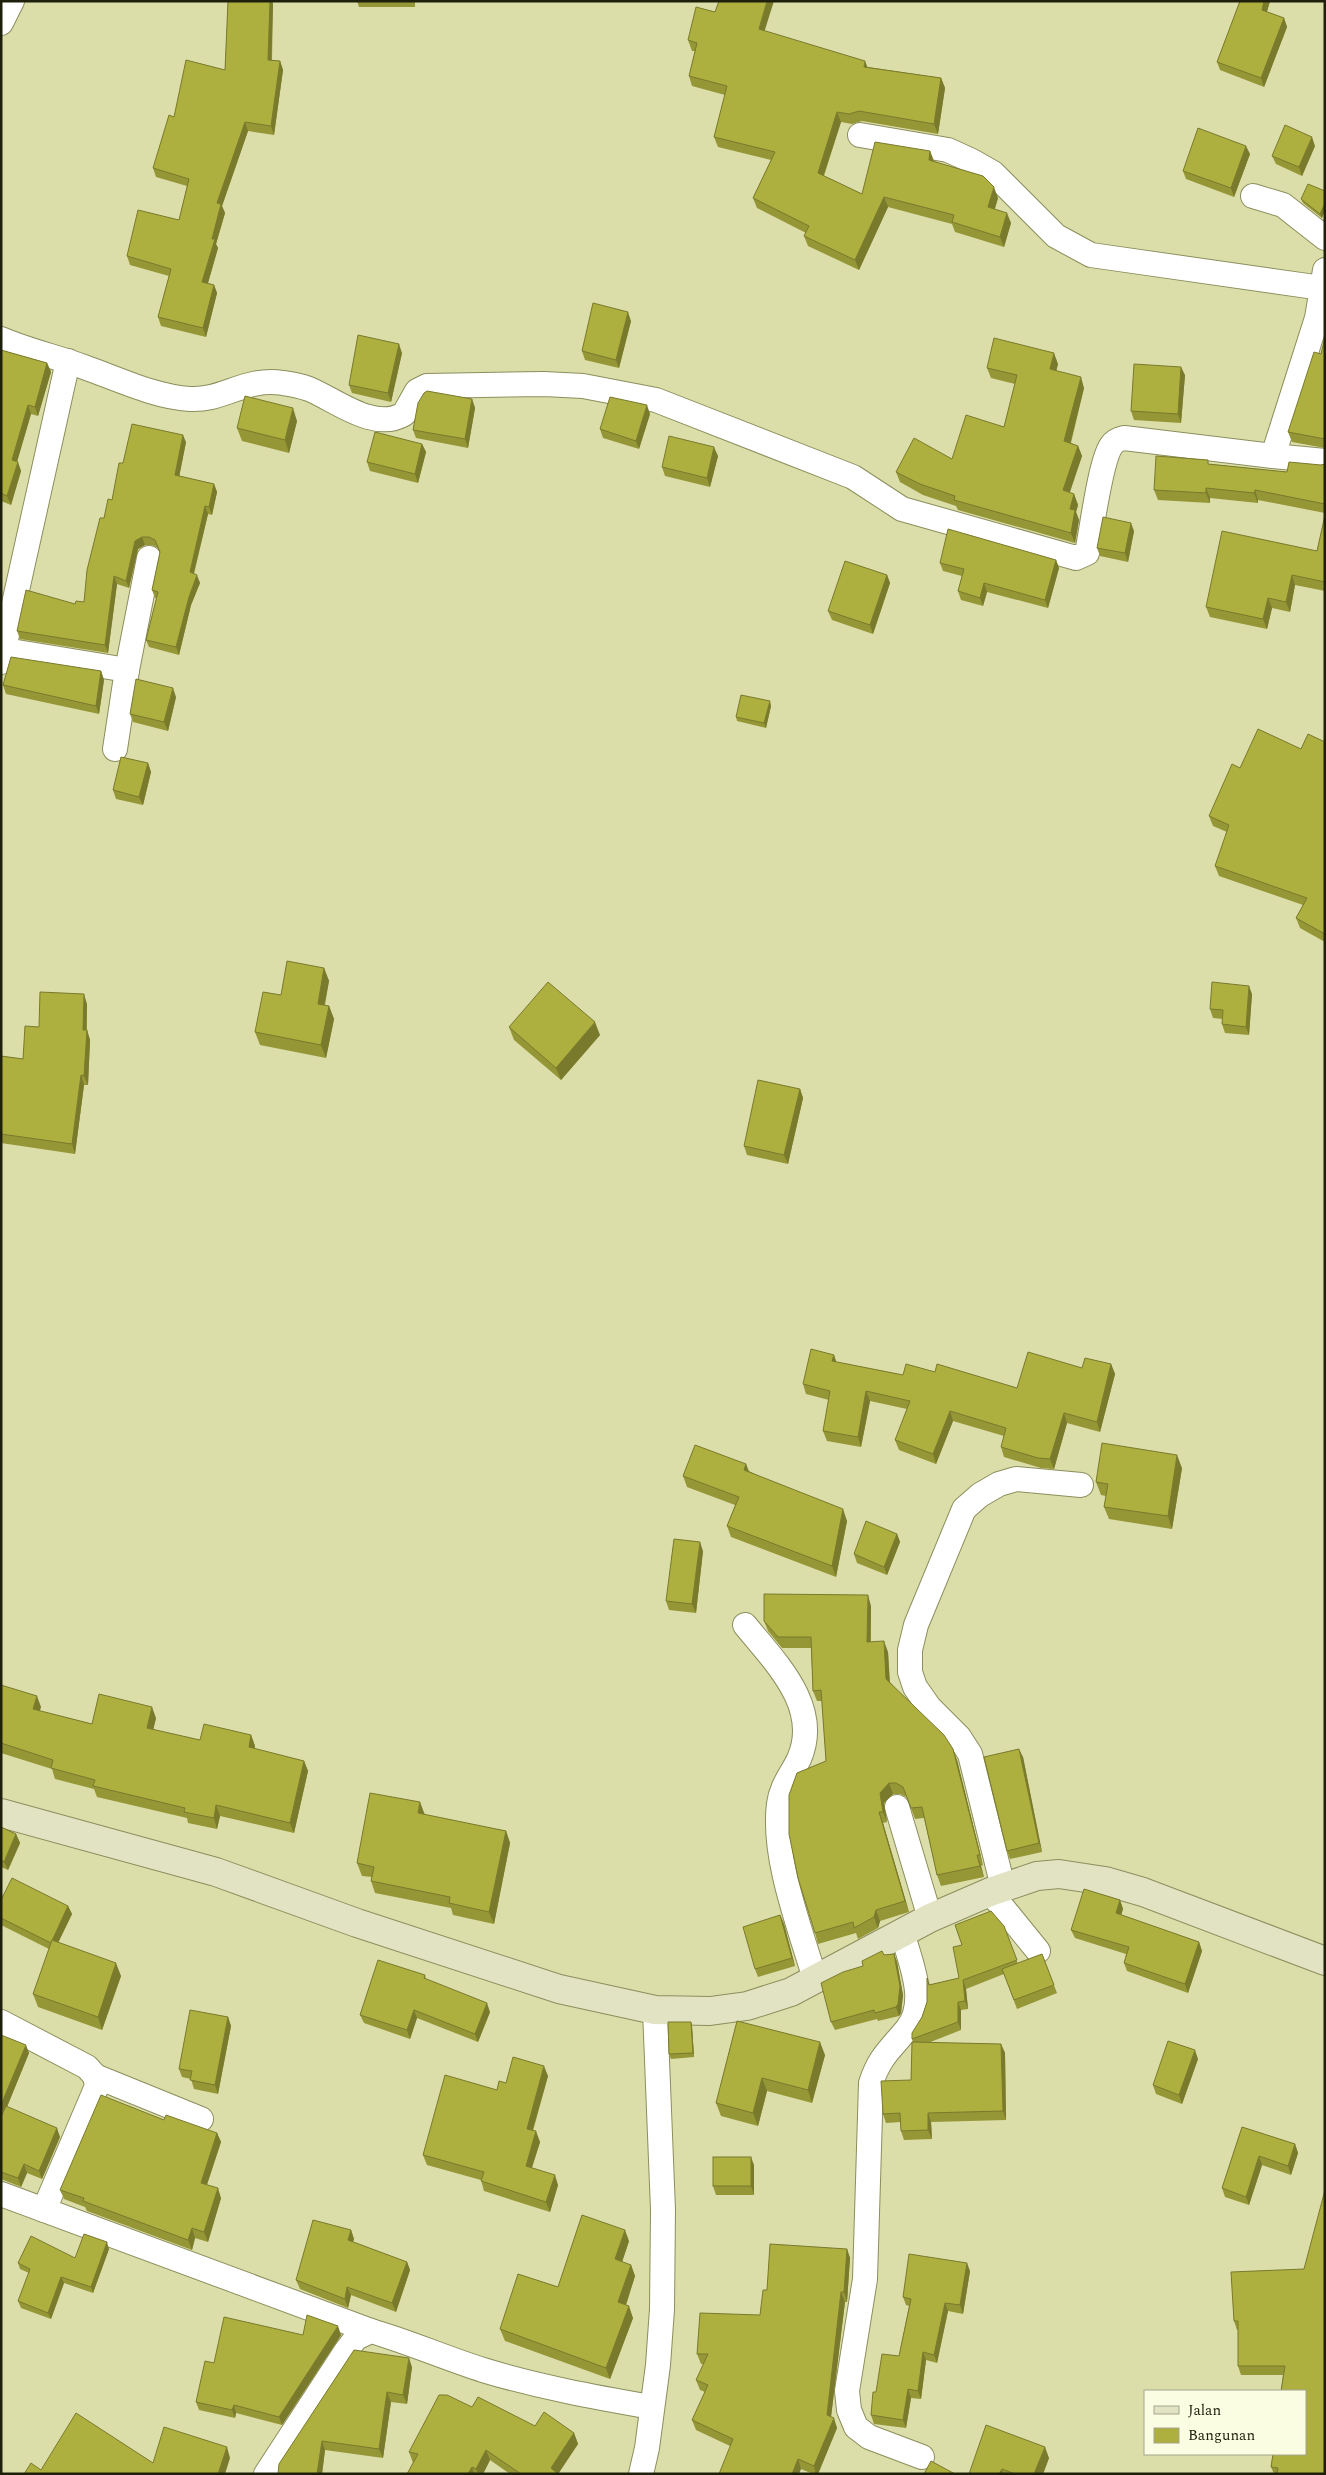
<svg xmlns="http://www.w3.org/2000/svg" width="1326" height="2475" font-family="Spectral,serif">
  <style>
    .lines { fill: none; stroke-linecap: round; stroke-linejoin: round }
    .street-casing { stroke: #8c8e5c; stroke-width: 26 }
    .secondary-casing { stroke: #8c8e5c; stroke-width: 30 }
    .street { stroke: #fff; stroke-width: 24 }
    .secondary { stroke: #e2e3c3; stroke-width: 28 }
    .wall { fill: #959636 }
    .shaded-wall { fill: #797a2c }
    .building { fill: #adaf3f; stroke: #797a2c }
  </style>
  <rect width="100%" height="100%" fill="#dcdeaa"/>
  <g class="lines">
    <defs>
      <g id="street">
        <polyline points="1,23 12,1"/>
        <polyline points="860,135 948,150 972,161 993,173 1056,236 1091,255 1322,288"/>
        <polyline points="1253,196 1283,205 1325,238"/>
        <path d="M1,339C29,351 57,357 84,367C118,379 155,397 190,399C223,401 245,377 283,383C291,384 301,386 309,389C336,400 374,432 404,414L417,391L427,386L544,384L583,386L656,400L853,477L902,509L1076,558L1087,553C1092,529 1100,463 1111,446C1114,441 1119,439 1124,438L1273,456L1317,318L1325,270"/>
        <polyline points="1273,456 1325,461"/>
        <polyline points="5,650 127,670 115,749"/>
        <polyline points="1,662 68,361"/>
        <polyline points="127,670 149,558"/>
        <path d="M745,1625C775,1662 822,1707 799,1759C792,1774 781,1786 779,1804C772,1857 800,1928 815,1979"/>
        <polyline points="897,1807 930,1918"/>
        <polyline points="1003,1887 970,1754 959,1737 929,1707 915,1687 910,1672 910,1650 916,1625 964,1509 980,1495 999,1484 1016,1479 1081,1485"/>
        <polyline points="990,1892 1038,1951"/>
        <path d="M902,1932C910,1962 929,2002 907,2029C890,2050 880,2056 871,2083L865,2279L847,2391L849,2410L856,2427L869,2437L922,2457"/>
        <polyline points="1,2022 87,2067 95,2076 97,2086 44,2210"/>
        <polyline points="95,2076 201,2119"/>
        <polyline points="1,2194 371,2331"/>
        <path d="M266,2474L346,2351L356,2338L371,2331C409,2342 445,2358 483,2370C539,2387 594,2397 651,2407"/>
        <polyline points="641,2474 647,2448 658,2365 662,2309 663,2210 655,2010"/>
      </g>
      <polyline id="secondary" points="1,1813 216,1872 357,1923 559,1989 655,2010 710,2011 747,2006 791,1992 930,1918 990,1892 1037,1876 1059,1874 1105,1881 1143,1892 1325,1961"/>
    </defs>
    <use href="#street" class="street-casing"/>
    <use href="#secondary" class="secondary-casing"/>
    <use href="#street" class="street"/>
    <use href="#secondary" class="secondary"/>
  </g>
  <g class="wall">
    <polygon points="228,1 272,1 273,4 272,60 280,61 283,70 274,135 248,131 222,206 225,213 216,244 218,248 208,283 214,285 217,293 206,337 161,326 158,317 169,276 130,265 127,256 179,220 187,186 156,177 153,168 174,117 225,70"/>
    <polygon points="357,1 415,1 415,7 359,7"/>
    <polygon points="1240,1 1270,1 1267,12 1284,18 1287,27 1264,87 1220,70 1217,62"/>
    <polygon points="765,31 868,67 941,78 945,88 938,134 862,121 852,124 841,122 824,176 862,194 930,151 934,161 998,198 995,209 1011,223 1004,247 955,232 952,224 888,207 859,270 808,246 804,236 806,233 757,208 753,198 771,160 718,147 714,137 725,95 692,86 689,76 695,51 692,51 688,40"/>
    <polygon points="1315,146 1302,176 1276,164 1272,156"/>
    <polygon points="1250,154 1234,197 1186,179 1183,171"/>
    <polygon points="1325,191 1322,218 1303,203 1301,199"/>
    <polygon points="631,321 619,368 585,360 582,351"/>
    <polygon points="1325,337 1325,448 1292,442 1288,432 1321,354"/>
    <polygon points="1,350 47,363 51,372 38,416 31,414 17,461 21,471 11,505 1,501"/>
    <polygon points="402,353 391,402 352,393 349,385"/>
    <polygon points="1058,364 1056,371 1084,388 1071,443 1078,446 1082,456 1069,493 1074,494 1078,505 1076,512 1079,520 1075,543 958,510 956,506 923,495 900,482 896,472 952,459 1004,427 1015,384 991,378 987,368"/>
    <polygon points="1185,375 1181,423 1134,420 1131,411"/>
    <polygon points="472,399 475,408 468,448 416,438 413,430"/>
    <polygon points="650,414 639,449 603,438 600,429"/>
    <polygon points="297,421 289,453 242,441 237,428"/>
    <polygon points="186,442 179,476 214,484 217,492 212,515 208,514 194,574 200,583 191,605 179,655 149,647 146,640 157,598 155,598 152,590 160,552 158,548 152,545 145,545 138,549 129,588 117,584 108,653 20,639 17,631 75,604 84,602 104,518 112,500 123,463"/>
    <polygon points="422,444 426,452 418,483 370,471 367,462"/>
    <polygon points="718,456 710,487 665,476 662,467"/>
    <polygon points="1210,464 1287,472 1325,464 1325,513 1258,500 1258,503 1210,498 1210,503 1158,500 1154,490"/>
    <polygon points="1325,515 1325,591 1295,585 1290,612 1272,608 1267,629 1210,617 1206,607 1317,551"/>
    <polygon points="1134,531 1128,562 1100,556 1097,548"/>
    <polygon points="1056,560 1059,568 1048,608 987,592 983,606 961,600 958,591 962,576 943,571 940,563"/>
    <polygon points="887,575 890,583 873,634 832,620 828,611"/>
    <polygon points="101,671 104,680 99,714 6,694 3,685"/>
    <polygon points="176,697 168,731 133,722 130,714"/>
    <polygon points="771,706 766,728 737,721 736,717"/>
    <polygon points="1325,742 1325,942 1300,928 1296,918 1303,905 1219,876 1215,866 1227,832 1213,826 1209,816 1240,768 1301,749"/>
    <polygon points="148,763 151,772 143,805 116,799 113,790"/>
    <polygon points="324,968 329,981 325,1005 329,1006 334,1019 326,1058 260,1045 255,1032 281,995"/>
    <polygon points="1252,994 1249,1035 1225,1033 1222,1024 1223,1019 1213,1018 1210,1009"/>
    <polygon points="87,1004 87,1030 90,1040 88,1085 84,1085 75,1154 1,1143 1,1056 23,1059 39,1027"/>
    <polygon points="509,1027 600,1035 561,1080 514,1040"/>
    <polygon points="800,1089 803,1098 788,1164 747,1155 744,1146"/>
    <polygon points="834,1355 836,1362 903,1375 935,1372 1017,1388 1082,1368 1111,1364 1115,1374 1100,1432 1067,1423 1054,1469 1041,1468 1004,1457 1001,1447 1004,1436 953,1421 936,1464 899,1450 895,1440 907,1409 870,1401 861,1447 827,1441 823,1431 829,1400 806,1394 803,1384"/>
    <polygon points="746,1464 749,1471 847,1521 836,1577 731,1537 727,1526 735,1505 687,1487 683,1476"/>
    <polygon points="1182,1468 1172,1529 1109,1519 1104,1507 1106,1496 1101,1495 1096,1482"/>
    <polygon points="897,1534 900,1542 887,1575 857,1563 854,1554"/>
    <polygon points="703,1551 696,1613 669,1610 666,1601"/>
    <polygon points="871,1606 871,1642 888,1652 890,1682 957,1760 983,1865 981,1866 984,1877 941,1886 937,1875 924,1818 915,1819 907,1797 900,1794 893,1794 884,1803 887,1822 883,1823 909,1912 880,1921 878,1928 858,1939 856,1933 818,1944 815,1933 826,1761 822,1701 817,1701 813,1691 811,1648 782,1648 768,1631 764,1621"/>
    <polygon points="1,1685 41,1707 39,1711 92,1724 156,1718 153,1730 200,1740 251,1735 255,1746 254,1749 304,1761 308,1771 294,1833 220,1816 217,1829 188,1823 187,1818 97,1797 94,1789 55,1779 52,1769 1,1753"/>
    <polygon points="1023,1757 1042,1852 1010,1859 1007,1851"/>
    <polygon points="425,1815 506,1831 510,1843 494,1924 453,1915 451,1908 375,1893 371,1881 372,1877 362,1876 357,1863"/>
    <polygon points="1,1827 16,1834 20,1843 8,1870 1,1867"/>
    <polygon points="1,1900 68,1906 72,1914 58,1943 121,1976 102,2030 38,2007 33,1994 49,1949 1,1925"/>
    <polygon points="1120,1900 1123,1909 1121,1915 1199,1942 1202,1951 1188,1993 1127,1971 1124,1963 1126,1954 1075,1938 1071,1930"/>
    <polygon points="780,1915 784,1924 795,1966 758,1977 755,1969"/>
    <polygon points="1004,1926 1018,1964 1042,1954 1057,1993 1017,2009 1004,1974 966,1989 968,2009 961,2010 961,2030 928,2043 1001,2044 1005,2053 1006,2120 931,2122 932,2139 904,2140 901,2131 901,2122 886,2123 883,2114 911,2080 913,2042 912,2039 922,2017 927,2002 927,1978 930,1985 959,1978 962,1945"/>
    <polygon points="882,1951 884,1955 894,1954 897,1962 903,1995 901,2013 899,2016 878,2021 877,2019 835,2030 831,2022 863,1966"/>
    <polygon points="425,1975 426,1979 490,2012 478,2042 417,2018 410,2039 364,2023 360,2015"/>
    <polygon points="228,2017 231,2026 218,2094 194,2089 191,2079 182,2077 179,2069"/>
    <polygon points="737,2021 825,2055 812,2103 767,2091 758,2126 721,2116 716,2103"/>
    <polygon points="691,2022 692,2026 694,2057 671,2059 669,2054"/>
    <polygon points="1,2035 29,2053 7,2107 60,2137 42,2179 27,2173 21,2187 1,2179 1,2117 3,2113 1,2113"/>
    <polygon points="1198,2059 1182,2104 1156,2094 1153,2085"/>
    <polygon points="548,2076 533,2131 540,2142 532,2168 558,2185 550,2212 484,2191 481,2180 427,2165 423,2155 506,2083"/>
    <polygon points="164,2120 217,2133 221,2142 207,2185 221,2198 208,2242 195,2238 192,2250 87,2211 85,2207 64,2199 60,2190"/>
    <polygon points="1242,2127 1295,2144 1298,2153 1291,2175 1262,2165 1249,2205 1225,2197 1222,2188"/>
    <polygon points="754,2165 754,2195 716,2195 713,2186"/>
    <polygon points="351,2230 354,2239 353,2242 407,2262 410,2270 396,2312 351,2295 348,2308 300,2289 296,2280"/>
    <polygon points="629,2241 622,2262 631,2265 635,2276 626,2305 633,2318 610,2379 505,2341 500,2329 558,2287"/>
    <polygon points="109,2249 93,2293 64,2283 51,2319 21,2308 18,2301 29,2273 20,2269 18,2263 75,2258"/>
    <polygon points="847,2249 850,2258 847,2302 845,2302 831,2417 837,2428 818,2474 813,2474 801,2469 730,2446 696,2430 692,2420 705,2392 700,2390 696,2380 704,2364 701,2364 697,2354 760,2315 767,2290"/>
    <polygon points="1304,2269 1325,2474 1274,2474 1271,2467 1283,2375 1241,2375 1238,2366 1238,2330 1237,2330 1234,2321"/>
    <polygon points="970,2271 963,2314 948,2311 937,2363 926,2360 921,2399 911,2398 906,2428 874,2424 871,2415 876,2392 899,2356 909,2306 906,2305 903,2297"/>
    <polygon points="303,2335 341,2335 282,2425 236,2413 235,2418 199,2410 196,2402 214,2363"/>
    <polygon points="412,2367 407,2404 391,2402 383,2458 325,2450 322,2474 278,2474"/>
    <polygon points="535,2426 574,2433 578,2444 558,2474 510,2474 490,2460 483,2474 407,2474 413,2463 409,2452"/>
    <polygon points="1049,2458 1043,2474 969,2474"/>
  </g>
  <g class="shaded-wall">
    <polygon points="270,1 272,1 273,4 271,68 268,60"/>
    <polygon points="767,1 774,1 762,39 759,29"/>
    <polygon points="1264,1 1270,1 1265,18 1262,10"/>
    <polygon points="1284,18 1287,27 1264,87 1261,78"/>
    <polygon points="280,61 283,70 274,135 271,126"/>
    <polygon points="865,61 869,71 864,67"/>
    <polygon points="941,78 945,88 938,134 934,124"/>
    <polygon points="837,112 841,122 821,183 818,173"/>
    <polygon points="245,122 248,131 222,206 225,213 216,244 218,248 206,290 202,282 212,239 217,203"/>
    <polygon points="1312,137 1315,146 1302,176 1299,167"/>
    <polygon points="1246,146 1250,154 1234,197 1231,188"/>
    <polygon points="930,151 934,162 929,160"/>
    <polygon points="994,187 998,198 992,217 988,207"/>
    <polygon points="884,197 888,207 859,270 855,260"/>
    <polygon points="1325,203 1325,211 1322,218 1320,214"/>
    <polygon points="1007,213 1011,223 1004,247 1000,237"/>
    <polygon points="214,285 217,293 206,337 203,328"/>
    <polygon points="628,312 631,321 619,368 616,360"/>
    <polygon points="399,344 402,353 391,402 388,393"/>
    <polygon points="1054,353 1058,364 1054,380 1050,369"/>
    <polygon points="47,363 51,372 38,416 35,407"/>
    <polygon points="1181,367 1185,375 1181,423 1178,414"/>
    <polygon points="1081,377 1084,388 1068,452 1064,441"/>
    <polygon points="472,399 475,408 468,448 465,439"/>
    <polygon points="28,405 31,414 15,469 12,460"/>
    <polygon points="647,405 650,414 639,449 636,441"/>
    <polygon points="293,408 297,421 289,453 285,440"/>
    <polygon points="183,435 186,442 178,483 175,475"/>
    <polygon points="422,444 426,452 418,483 415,474"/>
    <polygon points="1078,446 1082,456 1067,501 1063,490"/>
    <polygon points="714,447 718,456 710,487 707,478"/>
    <polygon points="18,462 21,471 11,505 7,496"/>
    <polygon points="214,484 217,492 212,515 209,507"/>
    <polygon points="1206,488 1210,498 1210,503 1206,493"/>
    <polygon points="1255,490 1258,500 1258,503 1254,493"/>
    <polygon points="1074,494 1078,505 1076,512 1079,520 1075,543 1071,533 1070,509"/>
    <polygon points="205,506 208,514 192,580 190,572"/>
    <polygon points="1131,523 1134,531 1128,562 1125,553"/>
    <polygon points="142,537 145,545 138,549 129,588 126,581 135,541"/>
    <polygon points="1056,560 1059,568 1048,608 1045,600"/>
    <polygon points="197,575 200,583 191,605 179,655 176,647 189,597"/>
    <polygon points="887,575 890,583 873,634 870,625"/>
    <polygon points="1292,575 1295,585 1290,612 1286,602"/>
    <polygon points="114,576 117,584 108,653 105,645"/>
    <polygon points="984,583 987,592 983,606 980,598"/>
    <polygon points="1268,598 1272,608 1267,629 1263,619"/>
    <polygon points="101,671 104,680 99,714 96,706"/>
    <polygon points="173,688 176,697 168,731 164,722"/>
    <polygon points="770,701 771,706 766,728 764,723"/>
    <polygon points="148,763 151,772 143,805 139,797"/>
    <polygon points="324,968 329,981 322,1016 318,1004"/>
    <polygon points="1249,986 1252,994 1249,1035 1246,1027"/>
    <polygon points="84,994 87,1004 86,1038 87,1030 90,1040 88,1085 84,1076 83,1030"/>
    <polygon points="329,1006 334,1019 326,1058 321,1045"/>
    <polygon points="595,1022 600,1035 561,1080 556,1068"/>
    <polygon points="81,1075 84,1085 75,1154 72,1144"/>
    <polygon points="800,1089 803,1098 788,1164 784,1155"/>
    <polygon points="834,1355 837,1364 832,1361"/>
    <polygon points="1111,1364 1115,1374 1100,1432 1097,1422"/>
    <polygon points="866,1391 870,1401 861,1447 858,1437"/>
    <polygon points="950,1411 953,1421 936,1464 933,1454"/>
    <polygon points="1064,1413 1067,1423 1054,1469 1050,1459"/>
    <polygon points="1177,1455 1182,1468 1172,1529 1168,1516"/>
    <polygon points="746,1464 750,1476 744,1470"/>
    <polygon points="843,1509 847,1521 836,1577 832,1566"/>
    <polygon points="897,1534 900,1542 887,1575 884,1567"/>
    <polygon points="700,1542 703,1551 696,1613 692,1604"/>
    <polygon points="868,1595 871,1606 870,1653 867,1642"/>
    <polygon points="884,1641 888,1652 890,1689 886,1679"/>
    <polygon points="37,1696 41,1707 37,1720 33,1709"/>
    <polygon points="152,1707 156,1718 151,1739 147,1728"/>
    <polygon points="251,1735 255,1746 252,1758 249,1747"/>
    <polygon points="953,1749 957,1760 983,1865 980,1855"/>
    <polygon points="1019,1749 1023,1757 1042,1852 1039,1843"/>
    <polygon points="304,1761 308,1771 294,1833 290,1823"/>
    <polygon points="889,1783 893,1794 884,1803 887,1822 883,1812 880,1793"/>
    <polygon points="420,1802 425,1815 418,1813"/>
    <polygon points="216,1805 220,1816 217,1829 214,1818"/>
    <polygon points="879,1812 883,1823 909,1912 905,1901"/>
    <polygon points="506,1831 510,1843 494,1924 489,1912"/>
    <polygon points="16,1834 20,1843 8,1870 4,1862"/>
    <polygon points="977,1855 981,1866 984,1877 980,1866"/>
    <polygon points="1120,1900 1123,1909 1119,1922 1116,1913"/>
    <polygon points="68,1906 72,1914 54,1951 51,1943"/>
    <polygon points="876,1910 880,1921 878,1928 874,1917"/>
    <polygon points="780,1915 784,1924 795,1966 792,1958"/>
    <polygon points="1199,1942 1202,1951 1188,1993 1185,1984"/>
    <polygon points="894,1954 897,1962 903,1995 901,2013 899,2016 896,2007"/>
    <polygon points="116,1963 121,1976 102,2030 98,2017"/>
    <polygon points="963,1980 966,1989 968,2009 965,2001"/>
    <polygon points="958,2002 961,2010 961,2030 958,2022"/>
    <polygon points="487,2003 490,2012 478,2042 475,2034"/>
    <polygon points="414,2010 417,2018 410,2039 407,2030"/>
    <polygon points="228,2017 231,2026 218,2094 215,2085"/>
    <polygon points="691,2022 692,2026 694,2057 693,2053"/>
    <polygon points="820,2042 825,2055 812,2103 808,2090"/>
    <polygon points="1001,2044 1005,2053 1006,2120 1003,2111"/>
    <polygon points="26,2045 29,2053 4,2114 1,2105"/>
    <polygon points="1195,2050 1198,2059 1182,2104 1179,2095"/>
    <polygon points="544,2066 548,2076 530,2139 527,2129"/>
    <polygon points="762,2078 767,2091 758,2126 753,2113"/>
    <polygon points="928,2113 931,2122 932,2139 928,2130"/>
    <polygon points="57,2128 60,2137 42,2179 39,2171"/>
    <polygon points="536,2131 540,2142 529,2176 526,2166"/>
    <polygon points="217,2133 221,2142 204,2193 201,2183"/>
    <polygon points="1295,2144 1298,2153 1291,2175 1288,2166"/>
    <polygon points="1259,2156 1262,2165 1249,2205 1246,2197"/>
    <polygon points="751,2157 754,2165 754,2195 751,2186"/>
    <polygon points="24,2164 27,2173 21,2187 18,2178"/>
    <polygon points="555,2175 558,2185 550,2212 546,2202"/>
    <polygon points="218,2188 221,2198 208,2242 204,2232"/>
    <polygon points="192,2228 195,2238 192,2250 188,2240"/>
    <polygon points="351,2230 354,2239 351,2248 348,2240"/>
    <polygon points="625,2230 629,2241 619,2271 615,2259"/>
    <polygon points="107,2242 109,2249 93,2293 91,2287"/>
    <polygon points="847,2249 850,2258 847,2302 844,2292"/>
    <polygon points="407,2262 410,2270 396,2312 392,2303"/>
    <polygon points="967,2263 970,2271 963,2314 960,2305"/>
    <polygon points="631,2265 635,2276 623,2314 618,2302"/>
    <polygon points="61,2277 64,2283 51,2319 48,2313"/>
    <polygon points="347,2287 351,2295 348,2308 345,2299"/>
    <polygon points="841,2292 845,2302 830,2425 827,2415"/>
    <polygon points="945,2303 948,2311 937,2363 934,2355"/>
    <polygon points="629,2306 633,2318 610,2379 606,2368"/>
    <polygon points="338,2326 341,2335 282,2425 279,2417"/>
    <polygon points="923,2352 926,2360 921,2399 918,2391"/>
    <polygon points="409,2358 412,2367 407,2404 403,2395"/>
    <polygon points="908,2389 911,2398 906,2428 903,2420"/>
    <polygon points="387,2392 391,2402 383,2458 379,2449"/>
    <polygon points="234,2405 236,2413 235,2418 232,2410"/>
    <polygon points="834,2418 837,2428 818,2474 816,2474 814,2466"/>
    <polygon points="574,2433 578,2444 558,2474 551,2468"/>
    <polygon points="322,2441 325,2450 322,2474 317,2474"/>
    <polygon points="227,2447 230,2458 225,2474 218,2474"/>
    <polygon points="1045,2447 1049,2458 1043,2474 1034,2474"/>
    <polygon points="486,2450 490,2460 483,2474 478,2474 476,2469"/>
    <polygon points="798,2459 801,2469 799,2474 792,2474"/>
    <polygon points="472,2467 474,2474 468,2474"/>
    <polygon points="1002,2469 1003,2474 999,2474"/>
  </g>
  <g class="building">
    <polygon points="228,1 270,1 268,60 280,61 271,126 245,122 217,203 221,204 212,239 215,239 202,282 214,285 203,328 158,317 171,269 127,256 138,210 179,220 189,179 153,168 169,115 174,117 186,60 225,70"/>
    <polygon points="719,1 767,1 759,29 865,61 864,67 941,78 934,124 859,111 849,114 837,112 818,173 862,194 875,142 930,151 929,160 983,176 994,187 988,207 1007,213 1000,237 952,222 954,215 884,197 855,260 804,236 809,226 753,198 775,152 714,137 727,86 689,76 697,43 688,40 696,7 715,12"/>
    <polygon points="1240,1 1264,1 1262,10 1284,18 1261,78 1217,62"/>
    <polygon points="1285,125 1312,137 1299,167 1272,156"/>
    <polygon points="1198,128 1246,146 1231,188 1183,171"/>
    <polygon points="1308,184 1325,191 1325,203 1320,214 1301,199"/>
    <polygon points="593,303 628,312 616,360 582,351"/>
    <polygon points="358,335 399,344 388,393 349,385"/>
    <polygon points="1325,337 1325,439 1288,432 1314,352 1321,354"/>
    <polygon points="994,338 1054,353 1050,369 1081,377 1064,441 1078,446 1063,490 1074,494 1070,509 1075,510 1071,533 954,500 955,496 920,484 896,472 914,438 952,459 966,415 1004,427 1017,375 987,368"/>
    <polygon points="1,350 47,363 35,407 28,405 12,460 18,462 7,496 1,493"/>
    <polygon points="1134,364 1181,367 1178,414 1131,411"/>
    <polygon points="427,391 472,399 465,439 413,430 418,403 424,393"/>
    <polygon points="245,396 293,408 285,440 237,428"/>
    <polygon points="610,397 647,405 636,441 600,429"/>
    <polygon points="132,424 183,435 175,475 214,484 209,507 205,506 190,572 197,575 189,597 176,647 146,640 158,592 152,590 160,552 155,540 149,537 142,537 135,541 126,581 114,576 105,645 17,631 26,590 75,604 76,601 84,602 87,570 100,518 104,518 108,499 112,500 119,463 123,463"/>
    <polygon points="375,432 422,444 415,474 367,462"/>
    <polygon points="669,436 714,447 707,478 662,467"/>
    <polygon points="1156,456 1208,460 1208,464 1287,472 1289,462 1321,465 1325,464 1325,504 1255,490 1254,493 1206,488 1206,493 1154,490"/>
    <polygon points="1325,515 1325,582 1292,575 1286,602 1268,598 1263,619 1206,607 1222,531 1317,551"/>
    <polygon points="1103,517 1131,523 1125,553 1097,548"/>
    <polygon points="948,529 1056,560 1045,600 984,583 980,598 958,591 964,569 940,563"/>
    <polygon points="845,561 887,575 870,625 828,611"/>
    <polygon points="11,657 101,671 96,706 3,685"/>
    <polygon points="136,679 173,688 164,722 130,714"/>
    <polygon points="741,695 770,701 764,723 736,717"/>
    <polygon points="1258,729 1301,749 1308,734 1325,742 1325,934 1296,918 1307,898 1215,866 1229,825 1209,816 1232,764 1240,768"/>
    <polygon points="121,757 148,763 139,797 113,790"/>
    <polygon points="287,961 324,968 318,1004 329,1006 321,1045 255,1032 263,992 281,995"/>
    <polygon points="548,982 595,1022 556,1068 509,1027"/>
    <polygon points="1212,982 1249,986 1246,1027 1222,1024 1223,1010 1210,1009"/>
    <polygon points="40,992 84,994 83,1030 87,1030 84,1076 81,1075 72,1144 1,1134 1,1056 23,1059 25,1026 39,1027"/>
    <polygon points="758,1080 800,1089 784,1155 744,1146"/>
    <polygon points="811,1349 834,1355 832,1361 903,1375 906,1364 935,1372 937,1364 1017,1388 1028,1352 1082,1368 1085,1358 1111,1364 1097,1422 1064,1413 1050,1459 1038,1458 1001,1447 1006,1428 950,1411 933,1454 895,1440 910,1401 866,1391 858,1437 823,1431 830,1391 803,1384"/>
    <polygon points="1102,1443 1177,1455 1168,1516 1104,1507 1108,1484 1096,1482"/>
    <polygon points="695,1445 746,1464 744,1470 843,1509 832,1566 727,1526 739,1497 683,1476"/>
    <polygon points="866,1521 897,1534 884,1567 854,1554"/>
    <polygon points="674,1539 700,1542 692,1604 666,1601"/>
    <polygon points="764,1594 868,1595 867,1642 884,1641 886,1679 944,1735 953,1749 980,1855 977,1855 980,1866 937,1875 922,1807 911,1808 903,1787 896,1783 889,1783 880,1793 883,1812 879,1812 905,1901 876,1910 874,1917 854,1928 853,1922 815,1933 798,1878 789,1834 789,1795 797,1773 826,1761 821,1690 813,1691 811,1637 778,1637 764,1621"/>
    <polygon points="1,1685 37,1696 33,1709 92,1724 99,1694 152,1707 147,1728 200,1740 204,1724 251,1735 249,1747 304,1761 290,1823 216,1805 214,1818 184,1812 185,1808 93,1786 95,1780 51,1768 53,1760 1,1743"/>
    <polygon points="1019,1749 1039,1843 1007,1851 984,1757"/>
    <polygon points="370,1793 420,1802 418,1813 506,1831 489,1912 449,1903 450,1897 371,1881 374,1867 357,1863"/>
    <polygon points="1,1827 16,1834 4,1862 1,1860"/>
    <polygon points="12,1878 68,1906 51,1943 1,1918 1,1900"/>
    <polygon points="1084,1889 1120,1900 1116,1913 1199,1942 1185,1984 1124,1963 1129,1947 1071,1930"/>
    <polygon points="991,1911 1004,1926 1017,1960 963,1980 965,2001 958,2002 958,2022 912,2039 912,2033 922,2017 927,2002 927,1978 929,1985 959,1978 953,1947 962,1945 955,1925"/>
    <polygon points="780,1915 792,1958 755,1969 743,1927"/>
    <polygon points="52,1940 116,1963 98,2017 33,1994"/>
    <polygon points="882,1951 884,1955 894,1954 900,1986 898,2004 896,2007 875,2013 874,2010 831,2022 821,1983 843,1972 863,1966 862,1961"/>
    <polygon points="1042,1954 1054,1985 1014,2000 1002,1969"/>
    <polygon points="378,1960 425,1975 424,1978 487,2003 475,2034 414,2010 407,2030 360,2015"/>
    <polygon points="190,2010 228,2017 215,2085 190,2080 192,2071 179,2069"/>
    <polygon points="737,2021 820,2042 808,2090 762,2078 753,2113 716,2103"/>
    <polygon points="668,2022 691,2022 693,2053 669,2054"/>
    <polygon points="1,2035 26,2045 1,2105"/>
    <polygon points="1168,2041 1195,2050 1179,2095 1153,2085"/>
    <polygon points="912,2042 1001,2044 1003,2111 928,2113 928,2130 901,2131 900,2113 883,2114 881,2081 911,2080"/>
    <polygon points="513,2057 544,2066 527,2129 536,2131 526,2166 555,2175 546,2202 481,2181 484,2172 423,2155 445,2075 497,2090 499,2081 506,2083"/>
    <polygon points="101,2095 164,2120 166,2115 217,2133 201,2183 218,2188 204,2232 192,2228 188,2240 83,2201 84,2198 60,2190"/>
    <polygon points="6,2106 57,2128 39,2171 24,2164 18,2178 1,2172 1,2117"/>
    <polygon points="1242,2127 1295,2144 1288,2166 1259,2156 1246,2197 1222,2188"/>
    <rect x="713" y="2157" width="38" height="29"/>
    <polygon points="1325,2190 1325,2474 1277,2474 1278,2468 1271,2467 1273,2454 1305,2454 1305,2391 1281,2391 1285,2366 1238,2366 1238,2321 1234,2321 1231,2272 1304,2269"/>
    <polygon points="582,2215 625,2230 615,2259 631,2265 618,2302 629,2306 606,2368 500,2329 518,2274 558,2287"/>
    <polygon points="313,2220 351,2230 348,2240 407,2262 392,2303 347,2287 345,2299 296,2280"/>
    <polygon points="84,2234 107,2242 91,2287 61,2277 48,2313 18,2301 30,2269 18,2263 31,2236 75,2258"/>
    <polygon points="770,2244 847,2249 844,2292 841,2292 827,2415 834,2418 814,2466 798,2459 792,2474 719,2474 733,2439 692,2420 708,2385 696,2380 708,2354 697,2354 700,2313 760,2315 763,2290 767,2290"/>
    <polygon points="909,2254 967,2263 960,2305 945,2303 934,2355 923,2352 918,2391 908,2389 903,2420 871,2415 873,2392 876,2392 882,2354 899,2356 911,2299 903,2297"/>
    <polygon points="307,2315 338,2326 279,2417 234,2405 232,2410 196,2402 205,2361 214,2363 224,2317 303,2335"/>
    <polygon points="354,2350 409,2358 403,2395 387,2392 379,2449 322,2441 317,2474 278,2474 279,2464"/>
    <polygon points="439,2395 447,2395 472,2407 478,2397 535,2426 544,2412 574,2433 551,2468 558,2474 521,2474 486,2450 476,2469 472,2467 468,2474 407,2474 418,2454 409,2452"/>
    <polygon points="76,2413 153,2463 164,2427 227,2447 218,2474 24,2474 31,2463 41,2470"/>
    <polygon points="986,2425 1045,2447 1034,2474 1015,2474 1002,2469 999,2474 969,2474"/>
    <polygon points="931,2461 955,2474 924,2474"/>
  </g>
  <rect width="1326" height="2475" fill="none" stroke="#1f200c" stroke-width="5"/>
  <rect x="1144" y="2390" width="162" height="65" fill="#fbfde3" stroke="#a3a58d"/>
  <rect x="1154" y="2406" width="25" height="8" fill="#e2e3c3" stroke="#a3a58d"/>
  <text x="1188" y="2415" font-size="15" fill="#1f200c">Jalan</text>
  <rect x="1154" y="2428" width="25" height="15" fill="#adaf3f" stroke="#a3a58d"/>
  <text x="1188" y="2440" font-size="15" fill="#1f200c">Bangunan</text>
</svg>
